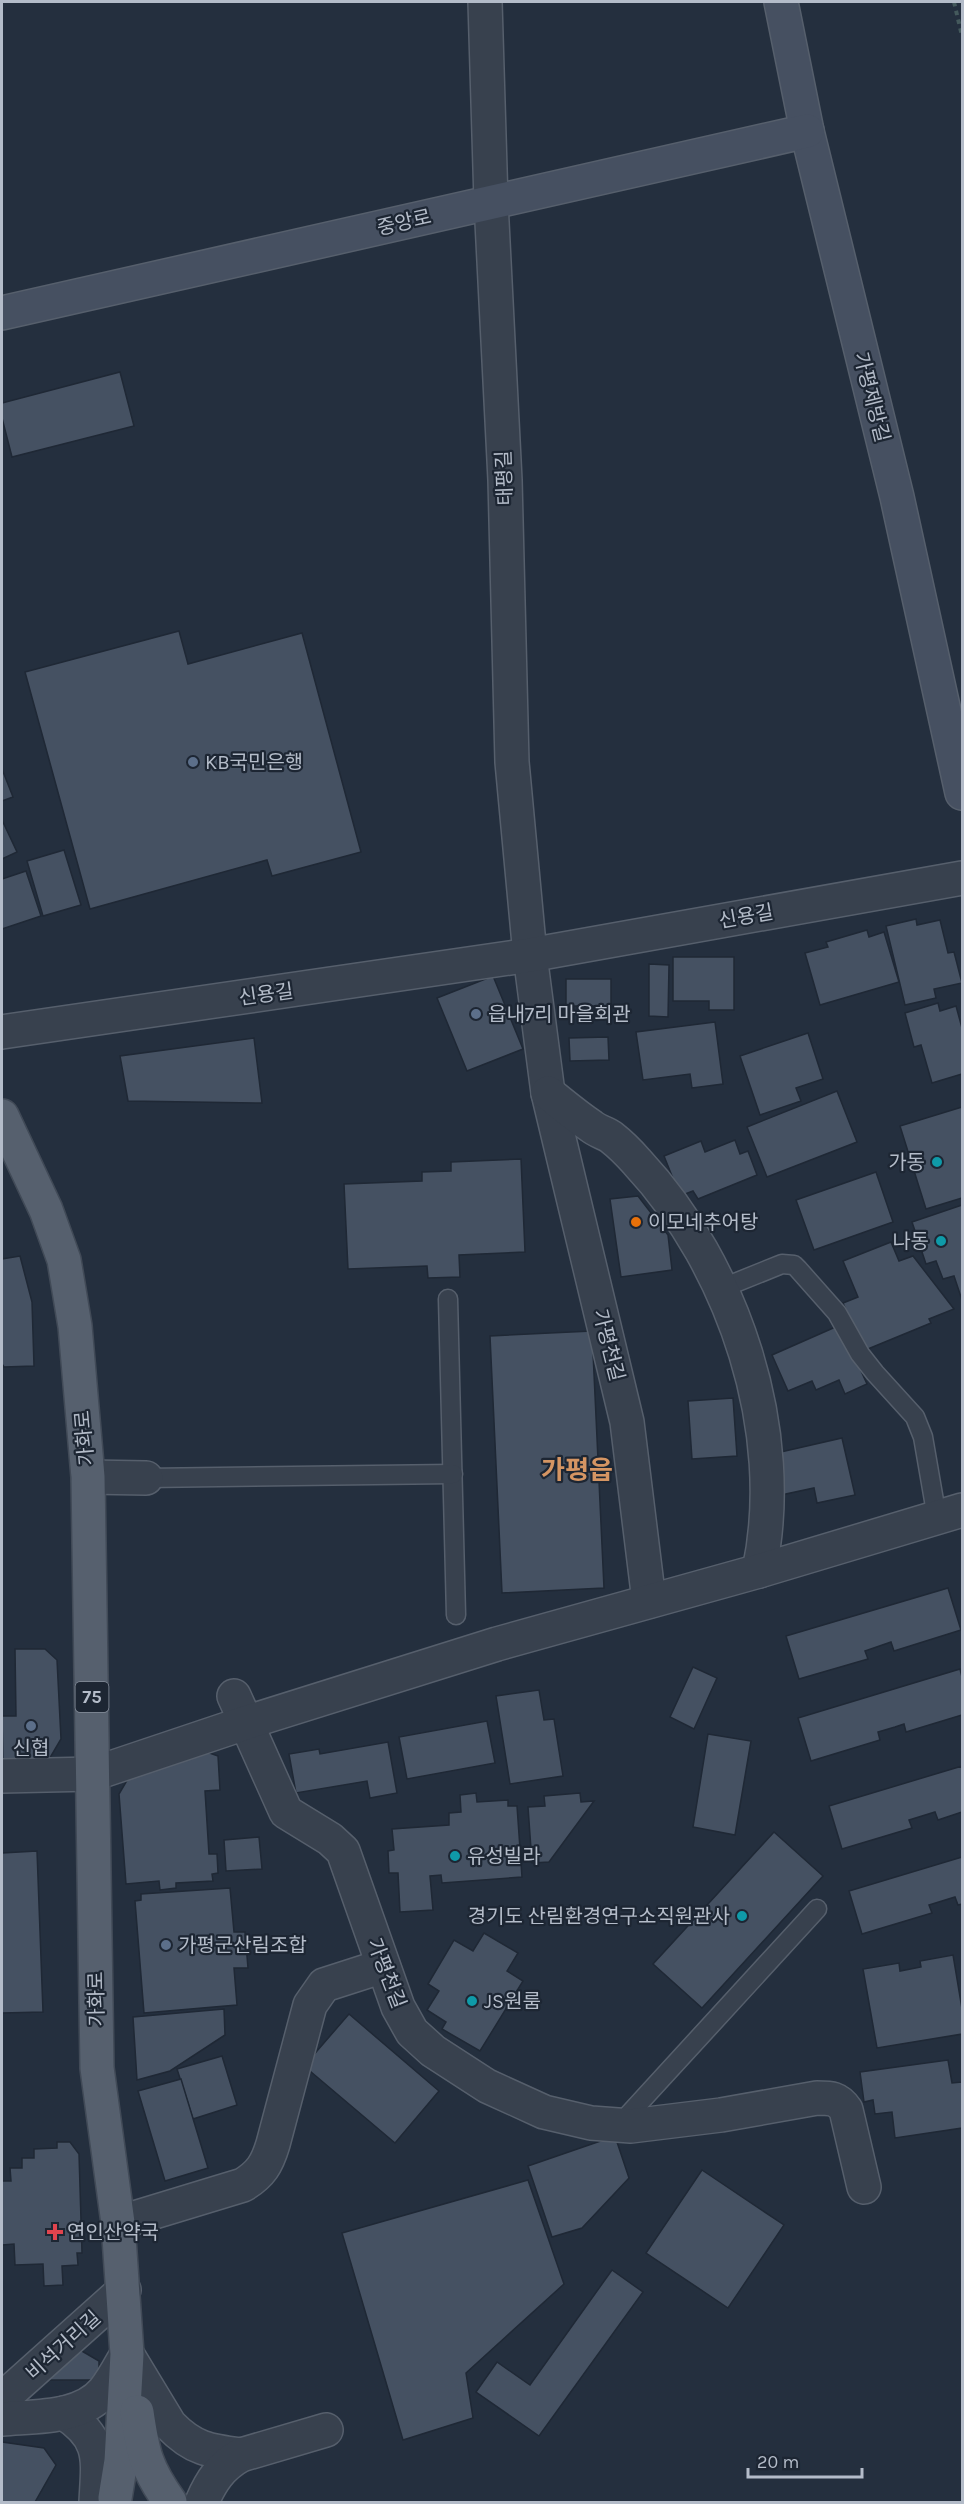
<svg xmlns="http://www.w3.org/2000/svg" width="964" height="2504" font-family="Karla,'Noto Sans KR',sans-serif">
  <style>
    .building { fill: #455162; stroke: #1f2835; stroke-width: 1.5 }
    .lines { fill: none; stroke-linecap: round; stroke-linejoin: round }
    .lane-casing { stroke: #565f6c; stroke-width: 21 }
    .street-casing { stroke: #565f6c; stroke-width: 36 }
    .secondary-casing { stroke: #565f6c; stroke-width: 36 }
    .primary-casing { stroke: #414a57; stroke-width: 36 }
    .path { stroke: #44595c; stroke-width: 4; stroke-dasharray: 4.5 4.5; stroke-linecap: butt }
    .lane { stroke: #38414e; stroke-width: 18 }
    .street { stroke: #38414e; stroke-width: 33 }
    .secondary { stroke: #465061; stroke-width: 33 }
    .primary { stroke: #56606e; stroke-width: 33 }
    .service-dot { fill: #5c6f8a; stroke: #1d2633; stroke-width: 2 }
    .culture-dot { fill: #0f9aa8; stroke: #1d2633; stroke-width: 2 }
    .food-dot { fill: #e8710a; stroke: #1d2633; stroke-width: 2 }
    .health-dot { fill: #e0444e; stroke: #1d2633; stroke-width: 2 }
    .labels { text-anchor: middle; stroke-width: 4.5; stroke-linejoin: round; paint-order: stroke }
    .shield { fill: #1d2633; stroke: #878f9c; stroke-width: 1.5 }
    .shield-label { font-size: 18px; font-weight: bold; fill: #b4bcc9 }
    .street-label { font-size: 20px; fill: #b4bcc9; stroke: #1d2633 }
    .poi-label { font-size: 20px; fill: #b4bcc9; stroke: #1d2633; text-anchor: start }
    .district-label { font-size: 26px; font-weight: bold; fill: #d59563; stroke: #1d2633 }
  </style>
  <rect width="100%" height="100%" fill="#242f3e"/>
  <g class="building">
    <polygon points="120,372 134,426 12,457 2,418 2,403"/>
    <polygon points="179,631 188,664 302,633 361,852 272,876 267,860 90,909 25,672"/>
    <polygon points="2,769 13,797 2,801"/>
    <polygon points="2,820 17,852 2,859"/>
    <polygon points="64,850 81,905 43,916 27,861"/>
    <polygon points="26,871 41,916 2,929 2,879"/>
    <polygon points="916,919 917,925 940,920 948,953 954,952 962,983 934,989 936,998 905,1005 886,926"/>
    <polygon points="867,930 869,937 884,932 899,982 820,1005 805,953 828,947 826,942"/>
    <polygon points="673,957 734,957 734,1010 709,1010 709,1001 673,1001"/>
    <polygon points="649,964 669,965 668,1017 649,1016"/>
    <polygon points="493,976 523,1049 467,1071 437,998"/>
    <rect x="566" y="979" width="45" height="27"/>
    <polygon points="938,1003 940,1011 956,1006 962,1028 962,1074 932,1083 921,1045 914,1047 905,1013"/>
    <polygon points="715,1022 723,1084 692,1088 690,1074 643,1080 636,1032"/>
    <polygon points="808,1033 823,1079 796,1088 801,1101 760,1115 740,1056"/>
    <polygon points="608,1037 609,1060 570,1061 569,1038"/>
    <polygon points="254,1038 262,1103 128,1101 120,1056"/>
    <polygon points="837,1091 857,1142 767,1177 747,1127"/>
    <polygon points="962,1107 962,1198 926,1209 900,1126"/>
    <polygon points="735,1140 740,1154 748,1151 757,1175 698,1199 693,1191 680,1196 664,1156 701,1141 705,1152"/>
    <polygon points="521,1159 525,1252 459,1255 460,1277 428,1278 427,1266 348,1269 344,1184 422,1181 422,1172 451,1171 451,1162"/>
    <polygon points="876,1172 893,1222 814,1250 796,1200"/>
    <polygon points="638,1196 668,1235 672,1270 621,1277 610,1199"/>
    <polygon points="962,1205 962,1300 954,1276 943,1279 936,1261 926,1264 912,1222"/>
    <polygon points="891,1242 899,1261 913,1256 954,1309 929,1319 931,1323 863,1351 843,1303 858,1297 843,1261"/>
    <polygon points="20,1256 32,1302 34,1366 4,1367 2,1364 2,1259"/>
    <polygon points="840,1325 867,1384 845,1394 839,1380 816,1390 812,1381 788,1391 772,1355"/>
    <polygon points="592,1331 604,1588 502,1593 490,1336"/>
    <polygon points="733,1398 737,1456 692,1459 688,1401"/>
    <polygon points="842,1438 855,1495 817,1503 814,1488 781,1495 772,1454"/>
    <polygon points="948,1588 961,1630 894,1651 891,1642 865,1651 868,1659 799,1679 786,1636"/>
    <polygon points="15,1649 45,1649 57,1660 61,1739 44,1768 3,1769 2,1716 16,1716"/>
    <polygon points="693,1667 717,1678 694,1729 670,1717"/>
    <polygon points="960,1669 962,1677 962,1715 906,1732 904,1724 895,1727 878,1732 880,1740 811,1761 798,1718"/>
    <polygon points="539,1690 544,1720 554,1719 563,1776 510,1784 496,1696"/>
    <polygon points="487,1721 495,1763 407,1779 399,1737"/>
    <polygon points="708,1734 751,1741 735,1835 693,1827"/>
    <polygon points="388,1742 397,1793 370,1798 367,1781 296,1793 289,1754 319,1749 320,1754"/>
    <polygon points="204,1751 218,1756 220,1790 205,1791 209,1854 217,1854 218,1873 212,1874 213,1881 176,1883 176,1888 160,1890 159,1881 126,1884 119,1794 129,1777"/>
    <polygon points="962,1766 962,1812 938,1820 935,1812 909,1820 912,1828 842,1849 829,1806"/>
    <polygon points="476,1793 477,1802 508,1800 508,1806 517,1806 522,1877 442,1883 441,1875 430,1876 433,1910 400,1912 398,1873 389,1873 388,1851 394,1850 392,1829 449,1825 449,1813 461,1812 460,1795"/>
    <polygon points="580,1793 581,1802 594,1801 549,1862 532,1863 528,1807 545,1806 544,1796"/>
    <polygon points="774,1832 823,1876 702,2008 653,1964"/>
    <polygon points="259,1837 262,1869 226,1871 224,1840"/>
    <polygon points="37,1851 43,2012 2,2013 2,1853"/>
    <polygon points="962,1857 962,1904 958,1905 955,1897 929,1905 932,1913 862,1934 849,1891"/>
    <polygon points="230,1888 234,1932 245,1932 248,1968 234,1968 237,2005 144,2013 135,1901 141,1900 141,1894"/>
    <polygon points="484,1933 518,1953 507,1971 523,1981 480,2051 442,2029 446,2022 427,2010 439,1991 428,1984 454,1940 473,1951"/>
    <polygon points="953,1955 962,2009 962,2034 877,2048 863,1969 899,1963 900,1971 921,1967 920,1961"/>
    <polygon points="224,2009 225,2035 170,2071 137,2080 133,2017"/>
    <polygon points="349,2014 439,2091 395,2143 304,2066"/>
    <polygon points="222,2056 237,2105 193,2119 177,2069"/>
    <polygon points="948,2060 952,2083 962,2082 962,2128 895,2138 892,2112 875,2114 873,2100 864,2102 860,2072"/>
    <polygon points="181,2079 208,2168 165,2181 138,2091"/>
    <polygon points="615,2136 629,2178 582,2228 552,2237 528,2166"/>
    <polygon points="57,2142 70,2142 79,2154 82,2253 77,2253 78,2265 62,2266 63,2285 44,2286 43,2264 15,2265 14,2244 2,2245 2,2181 11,2181 10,2168 22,2168 22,2158 34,2158 34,2149 57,2148"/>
    <polygon points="702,2170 784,2225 728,2308 646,2253"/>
    <polygon points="528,2180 564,2284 466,2373 473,2418 403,2440 342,2233"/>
    <polygon points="612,2270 643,2292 539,2436 476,2392 497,2362 530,2385"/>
    <polygon points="75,2347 99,2361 99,2380 45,2380"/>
    <polygon points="2,2442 44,2448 56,2465 35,2502 2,2502"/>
  </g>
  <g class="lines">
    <defs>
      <g id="lane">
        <polyline points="720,1289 782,1264 794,1265 798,1269 837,1313 860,1354 875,1373 915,1417 923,1437 937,1518"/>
        <polyline points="448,1299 456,1615"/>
        <polyline points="146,1478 453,1474"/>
        <polyline points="619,2125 817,1909"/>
      </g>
      <g id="street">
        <polyline points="485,2 491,202 505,480 512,762 530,955 548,1093 627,1422 649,1601"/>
        <polyline points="2,1032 530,955 962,878"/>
        <path d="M548,1093C562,1104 576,1116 591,1126C597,1131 605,1133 611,1137C620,1144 630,1154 637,1162C734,1266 789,1432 759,1571"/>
        <polyline points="88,1477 146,1478"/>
        <path d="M234,1696L286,1812L330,1839L343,1851L398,2007L412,2032L433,2051L487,2086L544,2112L591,2123L631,2126L721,2115L817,2098C831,2098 838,2098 846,2110L864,2187"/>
        <polyline points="2,1776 93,1774 245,1723 497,1644 759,1571 962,1510"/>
        <path d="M118,2223L243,2185C261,2174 267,2164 273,2144L310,2005L324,1985L383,1966"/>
        <polyline points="2,2399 124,2290"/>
        <path d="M64,2413C104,2439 98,2460 96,2502"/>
        <path d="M2,2419C35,2416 81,2419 104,2391C113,2380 120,2366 127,2354L170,2425C193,2449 210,2451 241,2455"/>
        <path d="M202,2502C211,2481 221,2466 241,2455L326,2430"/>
      </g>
      <g id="secondary">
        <polyline points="781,2 807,131 897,497 962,793"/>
        <polyline points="2,313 807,131"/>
      </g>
      <g id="primary">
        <polyline points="2,1116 46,1210 64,1260 75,1326 88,1477 97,2068 118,2223 127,2354 121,2461 115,2498"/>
        <path d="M137,2412C143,2454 146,2468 170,2502"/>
      </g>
    </defs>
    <use href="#lane" class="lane-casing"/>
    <use href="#street" class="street-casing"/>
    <use href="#secondary" class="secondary-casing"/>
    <use href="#primary" class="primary-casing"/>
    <polyline class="path" points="954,2 962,36"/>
    <use href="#lane" class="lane"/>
    <use href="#street" class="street"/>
    <use href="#secondary" class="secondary"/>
    <use href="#primary" class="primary"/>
  </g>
  <g class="service-dot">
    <circle cx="193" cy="762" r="6"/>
    <circle cx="476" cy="1014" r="6"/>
    <circle cx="31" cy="1726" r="6"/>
    <circle cx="166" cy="1945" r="6"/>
  </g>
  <g class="culture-dot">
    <circle cx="937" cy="1162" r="6"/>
    <circle cx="941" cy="1241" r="6"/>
    <circle cx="455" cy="1856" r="6"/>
    <circle cx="742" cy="1916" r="6"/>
    <circle cx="472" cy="2001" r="6"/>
  </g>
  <circle class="food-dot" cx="636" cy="1222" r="6"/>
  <path class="health-dot" d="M52 2223h6v6h6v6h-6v6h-6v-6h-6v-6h6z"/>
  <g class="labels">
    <rect class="shield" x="75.5" y="1682" width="33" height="30" rx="4.5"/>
    <g class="shield-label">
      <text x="92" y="1703">75</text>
    </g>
    <g class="street-label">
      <text transform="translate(404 222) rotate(-13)" y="7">중앙로</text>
      <text transform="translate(872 397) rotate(76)" y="7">가평제방길</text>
      <text transform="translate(504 478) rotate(-92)" y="7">태평길</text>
      <text transform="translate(746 916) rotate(-10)" y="7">신용길</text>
      <text transform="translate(266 994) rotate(-8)" y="7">신용길</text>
      <text transform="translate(609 1345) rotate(76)" y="7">가평천길</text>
      <text transform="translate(84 1438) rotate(-95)" y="7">가화로</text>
      <text transform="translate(387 1973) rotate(69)" y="7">가평천길</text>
      <text transform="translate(96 1999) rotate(-91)" y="7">가화로</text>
      <text transform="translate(63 2345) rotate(-42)" y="7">비석거리길</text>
    </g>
    <g class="poi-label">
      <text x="205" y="769">KB국민은행</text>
      <text x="488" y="1021">읍내7리 마을회관</text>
      <text x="925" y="1169" text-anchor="end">가동</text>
      <text x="648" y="1229">이모네추어탕</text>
      <text x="929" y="1248" text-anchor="end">나동</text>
      <text x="31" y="1755" text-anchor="middle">신협</text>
      <text x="467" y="1863">유성빌라</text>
      <text x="730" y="1923" text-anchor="end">경기도 산림환경연구소직원관사</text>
      <text x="178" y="1952">가평군산림조합</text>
      <text x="484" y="2008">JS원룸</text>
      <text x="67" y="2239">연인산약국</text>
    </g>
    <g class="district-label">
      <text x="577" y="1479">가평읍</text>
    </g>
  </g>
  <rect width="964" height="2504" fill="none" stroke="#b4bcc9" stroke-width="6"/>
  <path d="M748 2468v9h114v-9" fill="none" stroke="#b4bcc9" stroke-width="3"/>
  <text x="757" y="2468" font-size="18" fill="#b4bcc9" stroke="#1d2633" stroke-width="4.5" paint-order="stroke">20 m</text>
</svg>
